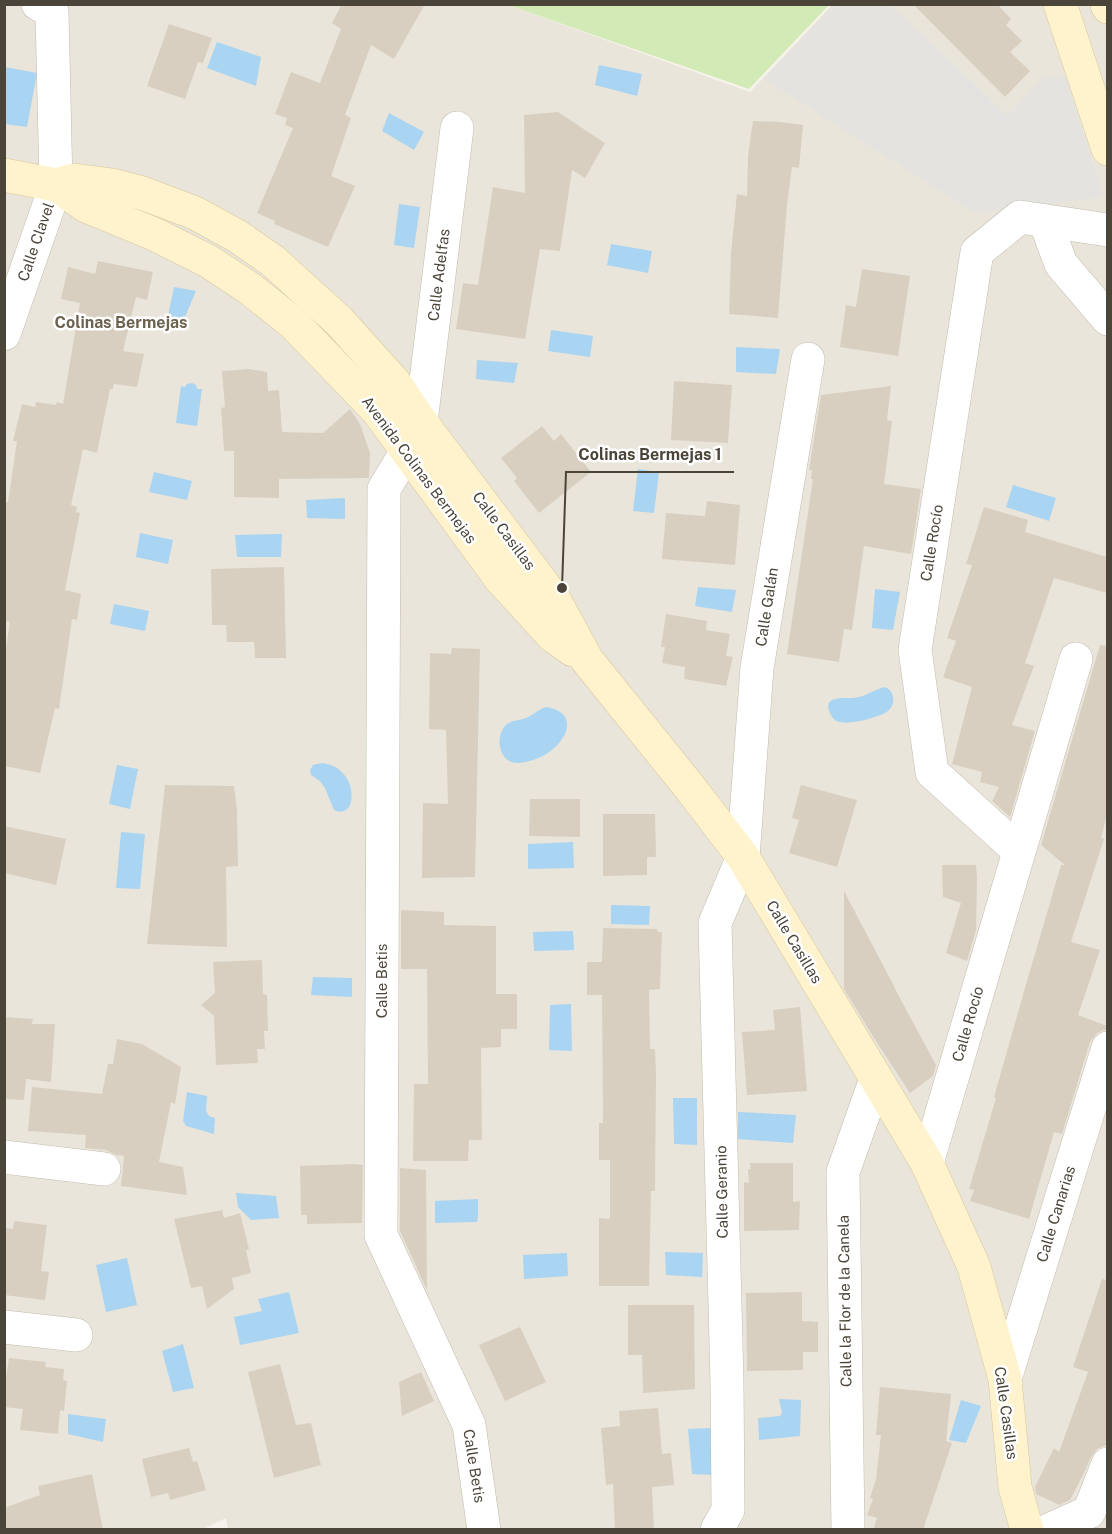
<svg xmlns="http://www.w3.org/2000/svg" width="1112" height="1534" font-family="'Public Sans',sans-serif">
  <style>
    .residential { fill: #eae5da }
    .green { fill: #d2eab5 }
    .parking { fill: #e5e3e0 }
    .water { fill: #a9d4f2 }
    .building { fill: #d8cfc1 }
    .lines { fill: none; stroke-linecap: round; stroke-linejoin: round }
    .street-casing { stroke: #c2bbae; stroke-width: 34 }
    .secondary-casing { stroke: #d6c79b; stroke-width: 34 }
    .street { stroke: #fff; stroke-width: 33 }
    .secondary { stroke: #fff3cd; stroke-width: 33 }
    .labels { text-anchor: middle; stroke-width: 5; stroke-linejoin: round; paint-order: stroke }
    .street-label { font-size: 15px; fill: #4b4439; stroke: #fff }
    .neighbourhood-label { font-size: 16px; font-weight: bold; fill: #6e6250; stroke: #fff }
    .leader { fill: none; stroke: #4b4439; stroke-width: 2 }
    .callout-dot { fill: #4b4439; stroke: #fff; stroke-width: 2 }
    .callout-label { font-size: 16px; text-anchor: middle; font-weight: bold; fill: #4b4439; stroke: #fff; stroke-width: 5; stroke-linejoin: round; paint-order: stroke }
  </style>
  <rect width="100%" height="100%" fill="#f6f3ec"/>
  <polygon class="residential" points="5,5 508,5 750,92 832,5 1107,5 1107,1529 228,1530 226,1518 203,1529 5,1530"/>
  <polygon class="green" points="508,5 829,4 829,5 749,89"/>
  <polygon class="parking" points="834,5 889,5 895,9 1008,116 1044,77 1066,77 1103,197 975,213 764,79"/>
  <g class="water">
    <polygon points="217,42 261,57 256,86 207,68"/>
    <polygon points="599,65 642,74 637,96 595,85"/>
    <polygon points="5,67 37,73 27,127 5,124"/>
    <polygon points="389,113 424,132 414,150 382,131"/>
    <polygon points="399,204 420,207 414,248 394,245"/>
    <polygon points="611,244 652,251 648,273 607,265"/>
    <polygon points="174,287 196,291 182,324 167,321"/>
    <polygon points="551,330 593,336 590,357 548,351"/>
    <polygon points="736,347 780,349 776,374 736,372"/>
    <polygon points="477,360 518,363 514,383 476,379"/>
    <polygon points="192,383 196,385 197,389 202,389 197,426 176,423 181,386 185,387 187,384"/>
    <polygon points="638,469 659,472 654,513 633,511"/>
    <polygon points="154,472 192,481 187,500 149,492"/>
    <polygon points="1013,485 1056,498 1049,521 1006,507"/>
    <polygon points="345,498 345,519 307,518 306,500"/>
    <polygon points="140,533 173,540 168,564 136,557"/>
    <polygon points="282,534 281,557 237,557 235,535"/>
    <polygon points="698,587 736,590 732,612 695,606"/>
    <polygon points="875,589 900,592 893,630 872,628"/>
    <polygon points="114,604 149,611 145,631 110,624"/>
    <path d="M885,687C889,689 892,691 893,697C894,702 892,707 889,710C883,717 848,725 840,722C835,721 832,718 830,713C821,693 848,700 859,697C868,695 875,689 885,687Z"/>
    <path d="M546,707C578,712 569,738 549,752C542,758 528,762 519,763C500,765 494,738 505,726C512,719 519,721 526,718C534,715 538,709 546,707Z"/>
    <path d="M322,763C360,767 359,822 334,810L325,788L320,781L311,775L310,770L313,765Z"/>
    <polygon points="117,765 138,769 130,809 109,804"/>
    <polygon points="121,832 145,834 140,889 116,888"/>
    <polygon points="573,842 574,868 528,869 528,844"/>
    <polygon points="611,905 650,906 649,925 611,924"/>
    <polygon points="573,931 574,950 534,951 533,932"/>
    <polygon points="313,977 352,978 352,997 311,995"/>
    <polygon points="571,1004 572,1051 549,1050 550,1005"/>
    <polygon points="187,1092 207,1096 206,1111 209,1116 215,1118 214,1134 186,1126 183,1121"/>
    <polygon points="673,1098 697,1098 697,1145 674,1144"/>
    <polygon points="738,1112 796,1115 793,1143 738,1139"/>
    <polygon points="236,1193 276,1196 279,1218 251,1220 238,1207"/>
    <polygon points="478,1199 478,1217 477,1222 435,1223 435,1201"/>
    <polygon points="665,1252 703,1253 702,1277 666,1275"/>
    <polygon points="567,1253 568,1276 524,1279 523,1255"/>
    <polygon points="127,1258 137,1305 106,1312 96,1265"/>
    <polygon points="289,1292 299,1333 240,1345 234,1317 262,1311 258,1299"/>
    <polygon points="183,1344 194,1388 173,1392 162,1351"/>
    <polygon points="779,1399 801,1400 800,1436 759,1440 758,1418 780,1416 782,1413"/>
    <polygon points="961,1400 981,1406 966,1443 949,1440"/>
    <polygon points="68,1414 106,1419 103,1442 68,1434"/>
    <polygon points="712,1428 715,1475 692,1474 688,1429"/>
  </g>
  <g class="building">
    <polygon points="342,4 425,4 394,59 371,45 345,115 351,118 331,176 355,186 328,247 274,224 275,221 257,213 293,128 285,125 287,118 275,114 291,72 320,83 341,29 332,23"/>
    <polygon points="913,4 997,4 1011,19 1006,25 1022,41 1010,52 1030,71 1005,97"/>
    <polygon points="169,24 212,38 203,63 198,62 185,99 147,86"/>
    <polygon points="558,112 605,143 585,178 572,170 560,251 540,249 525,339 456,329 463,283 478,285 493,187 525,193 524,115"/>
    <polygon points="753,121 780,122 803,125 799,168 792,167 787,205 778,318 729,314 731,253 737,194 747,196 748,156"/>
    <polygon points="98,261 153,272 147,300 136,297 123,351 144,354 137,387 114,384 113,389 110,389 97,453 83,449 71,505 77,507 76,512 80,513 65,590 81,594 77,620 72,619 59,709 55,708 40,773 4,766 4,660 10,622 4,621 4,502 8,502 17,441 13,441 22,404 35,407 36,402 56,405 57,402 63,404 80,303 61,299 68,267 95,274"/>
    <polygon points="862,269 910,276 898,356 840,347 846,305 856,307"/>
    <polygon points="249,369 267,372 268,391 279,390 282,432 323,433 350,409 360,424 370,453 369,478 279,479 279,498 234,497 234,451 224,451 221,408 225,407 222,371"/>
    <polygon points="674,381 732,385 728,443 671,440"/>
    <polygon points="891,386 887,420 892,421 884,484 921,489 911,554 864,546 852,630 844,629 839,662 787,654 813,479 811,479 812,470 809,470 821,395"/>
    <polygon points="542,426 554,441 561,434 591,472 539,513 514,481 517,478 501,458"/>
    <polygon points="707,501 740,505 735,565 662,559 666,513 705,516"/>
    <polygon points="984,507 1028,520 1025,532 1107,557 1107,593 1054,578 1025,663 1034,666 1012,725 1035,731 1010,817 992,801 999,787 980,782 982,772 952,764 972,687 943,677 956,641 947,638 972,565 966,564"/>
    <polygon points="284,567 286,658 255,658 254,642 227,642 226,625 212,625 211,569"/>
    <polygon points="666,614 707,621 706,630 730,634 726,656 733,657 726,686 684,679 685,667 662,663 665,647 661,647"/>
    <polygon points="1100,645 1107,646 1107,815 1101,838 1104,839 1071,942 1100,950 1078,1015 1107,1026 1107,1030 1103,1030 1096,1034 1090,1042 1062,1134 1054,1132 1029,1219 970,1201 974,1190 969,1189 996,1098 994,1097 1027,981 1061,865 1065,865 1041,845"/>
    <polygon points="452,648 480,649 475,877 422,878 423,803 448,804 446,730 429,729 430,653 451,654"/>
    <polygon points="165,785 234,786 237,810 238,866 226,867 227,947 147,944"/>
    <polygon points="801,785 857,800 837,867 789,853 799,820 792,818"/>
    <polygon points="530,799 580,799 580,837 529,836"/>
    <polygon points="603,814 655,814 656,857 647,857 647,875 603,876"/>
    <polygon points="4,826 66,839 56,885 4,873"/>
    <polygon points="942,865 976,865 977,878 976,930 967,961 946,953 961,903 943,897"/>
    <polygon points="844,891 896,990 895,989 936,1065 933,1076 910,1093 874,1038 844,989"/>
    <polygon points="401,910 444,912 444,925 496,926 496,994 517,994 517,1029 501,1029 501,1047 481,1048 482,1140 469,1140 468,1161 413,1161 414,1084 428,1084 427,969 401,969"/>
    <polygon points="603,928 657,929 658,932 662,932 660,989 649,990 650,1049 655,1049 656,1076 655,1191 651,1191 649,1286 599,1286 599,1218 610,1219 610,1160 599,1160 599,1123 603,1123 602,995 587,995 587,962 602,962"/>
    <polygon points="262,960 263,994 267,995 268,1031 264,1031 265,1049 257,1049 258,1063 216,1065 214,1016 201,1005 215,993 213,962"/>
    <polygon points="800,1007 807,1091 747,1095 742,1032 775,1030 773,1010"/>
    <polygon points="4,1017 33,1019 32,1024 55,1024 51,1082 26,1079 24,1100 4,1099"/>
    <polygon points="117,1039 142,1044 181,1067 175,1104 171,1102 159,1162 183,1167 187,1195 121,1186 124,1156 116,1155 106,1150 85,1148 86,1135 28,1131 32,1087 102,1094 108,1064 113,1064"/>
    <polygon points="750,1163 793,1163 793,1202 800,1201 799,1230 744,1231 744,1182 749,1183 748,1169 751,1169"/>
    <polygon points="352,1164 363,1165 362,1223 307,1224 307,1215 301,1215 300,1166"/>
    <polygon points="400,1168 426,1170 427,1290 400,1231"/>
    <polygon points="222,1210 224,1218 240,1213 249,1249 246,1250 251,1273 232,1278 234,1289 207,1309 202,1286 191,1288 174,1219"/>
    <polygon points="14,1221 47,1225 41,1271 49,1272 45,1300 4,1295 4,1228 13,1229"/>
    <polygon points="1102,1279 1107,1280 1107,1440 1106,1445 1097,1449 1091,1457 1084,1473 1070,1500 1059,1505 1036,1494 1035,1487 1054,1448 1059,1452 1088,1372 1073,1367"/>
    <polygon points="802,1292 802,1321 818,1322 818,1352 803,1352 803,1370 747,1371 746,1293"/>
    <polygon points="628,1305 694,1305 695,1389 643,1393 642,1355 628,1355"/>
    <polygon points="520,1327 546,1382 505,1401 479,1345"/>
    <polygon points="9,1358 46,1362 45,1367 64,1369 63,1380 67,1381 64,1411 60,1410 58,1434 20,1430 23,1409 4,1407 4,1390"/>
    <polygon points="280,1364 296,1425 311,1423 321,1465 274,1478 248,1372"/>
    <polygon points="421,1372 434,1401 402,1416 399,1382"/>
    <polygon points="880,1387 951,1394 946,1441 952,1443 923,1530 873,1530 877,1518 867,1515 873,1499 870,1498 876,1479 881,1435 876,1435"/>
    <polygon points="658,1408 662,1454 671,1453 674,1485 652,1487 654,1530 615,1530 613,1484 606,1485 601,1428 620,1426 619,1411"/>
    <polygon points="189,1448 193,1462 197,1461 206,1490 170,1500 168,1493 151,1497 142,1459"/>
    <polygon points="92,1474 103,1530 4,1530 4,1508 40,1495 38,1486"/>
  </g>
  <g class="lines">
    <defs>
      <g id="street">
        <polyline points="457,128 421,422 407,451 384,489 381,1235 469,1425 484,1530"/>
        <polyline points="1045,221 1061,264 1108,319"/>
        <polyline points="4,334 56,185 52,12 38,4"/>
        <polyline points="1019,851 932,772 915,650 977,252 1020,217 1108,230"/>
        <polyline points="4,1157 104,1169"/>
        <polyline points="927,1163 1076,659"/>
        <polyline points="4,1327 76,1335"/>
        <polyline points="1005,1379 1108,1048"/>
        <polyline points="717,1530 728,1510 727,1382 715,923 743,857 757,668 808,359"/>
        <polyline points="848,1530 843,1172 876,1079"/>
        <polyline points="1049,1530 1089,1512 1108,1464"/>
      </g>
      <g id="secondary">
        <polyline points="1060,4 1108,149"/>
        <polyline points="1107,4 1108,7"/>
        <polyline points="4,175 56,185 74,180 112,185 142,193 195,213 237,236 273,261 339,321 394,382 421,422 554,599 587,660 691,789 743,857 927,1163 974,1267 1005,1379 1015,1487 1027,1530"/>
        <polyline points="56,185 86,206 154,234 208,261 249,288 293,323 377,410 500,578 553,636 573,650"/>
      </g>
    </defs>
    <use href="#street" class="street-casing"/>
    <use href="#secondary" class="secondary-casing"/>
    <use href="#street" class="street"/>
    <use href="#secondary" class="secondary"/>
  </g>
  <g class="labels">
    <g class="street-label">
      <text transform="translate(36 242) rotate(-71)" y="5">Calle Clavel</text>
      <text transform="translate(439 275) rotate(-83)" y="5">Calle Adelfas</text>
      <text transform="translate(419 470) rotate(53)" y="5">Avenida Colinas Bermejas</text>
      <text transform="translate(504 531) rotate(53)" y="5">Calle Casillas</text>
      <text transform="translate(932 543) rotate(-81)" y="5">Calle Rocío</text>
      <text transform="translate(767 607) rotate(-81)" y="5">Calle Galán</text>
      <text transform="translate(794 942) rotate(59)" y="5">Calle Casillas</text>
      <text transform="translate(382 981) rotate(-90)" y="5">Calle Betis</text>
      <text transform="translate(968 1024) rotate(-74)" y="5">Calle Rocío</text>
      <text transform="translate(722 1192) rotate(-91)" y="5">Calle Geranio</text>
      <text transform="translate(1056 1214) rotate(-73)" y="5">Calle Canarias</text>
      <text transform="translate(845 1301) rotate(-91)" y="5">Calle la Flor de la Canela</text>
      <text transform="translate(1006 1413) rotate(82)" y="5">Calle Casillas</text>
      <text transform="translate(474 1466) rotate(81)" y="5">Calle Betis</text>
    </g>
    <g class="neighbourhood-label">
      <text x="121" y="328">Colinas Bermejas</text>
    </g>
  </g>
  <path class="leader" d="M562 588L566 472H734"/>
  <circle class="callout-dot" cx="562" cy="588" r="6"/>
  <g class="callout-label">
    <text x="650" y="460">Colinas Bermejas 1</text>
  </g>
  <rect width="1112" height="1534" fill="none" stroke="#4b4439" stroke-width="12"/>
</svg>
